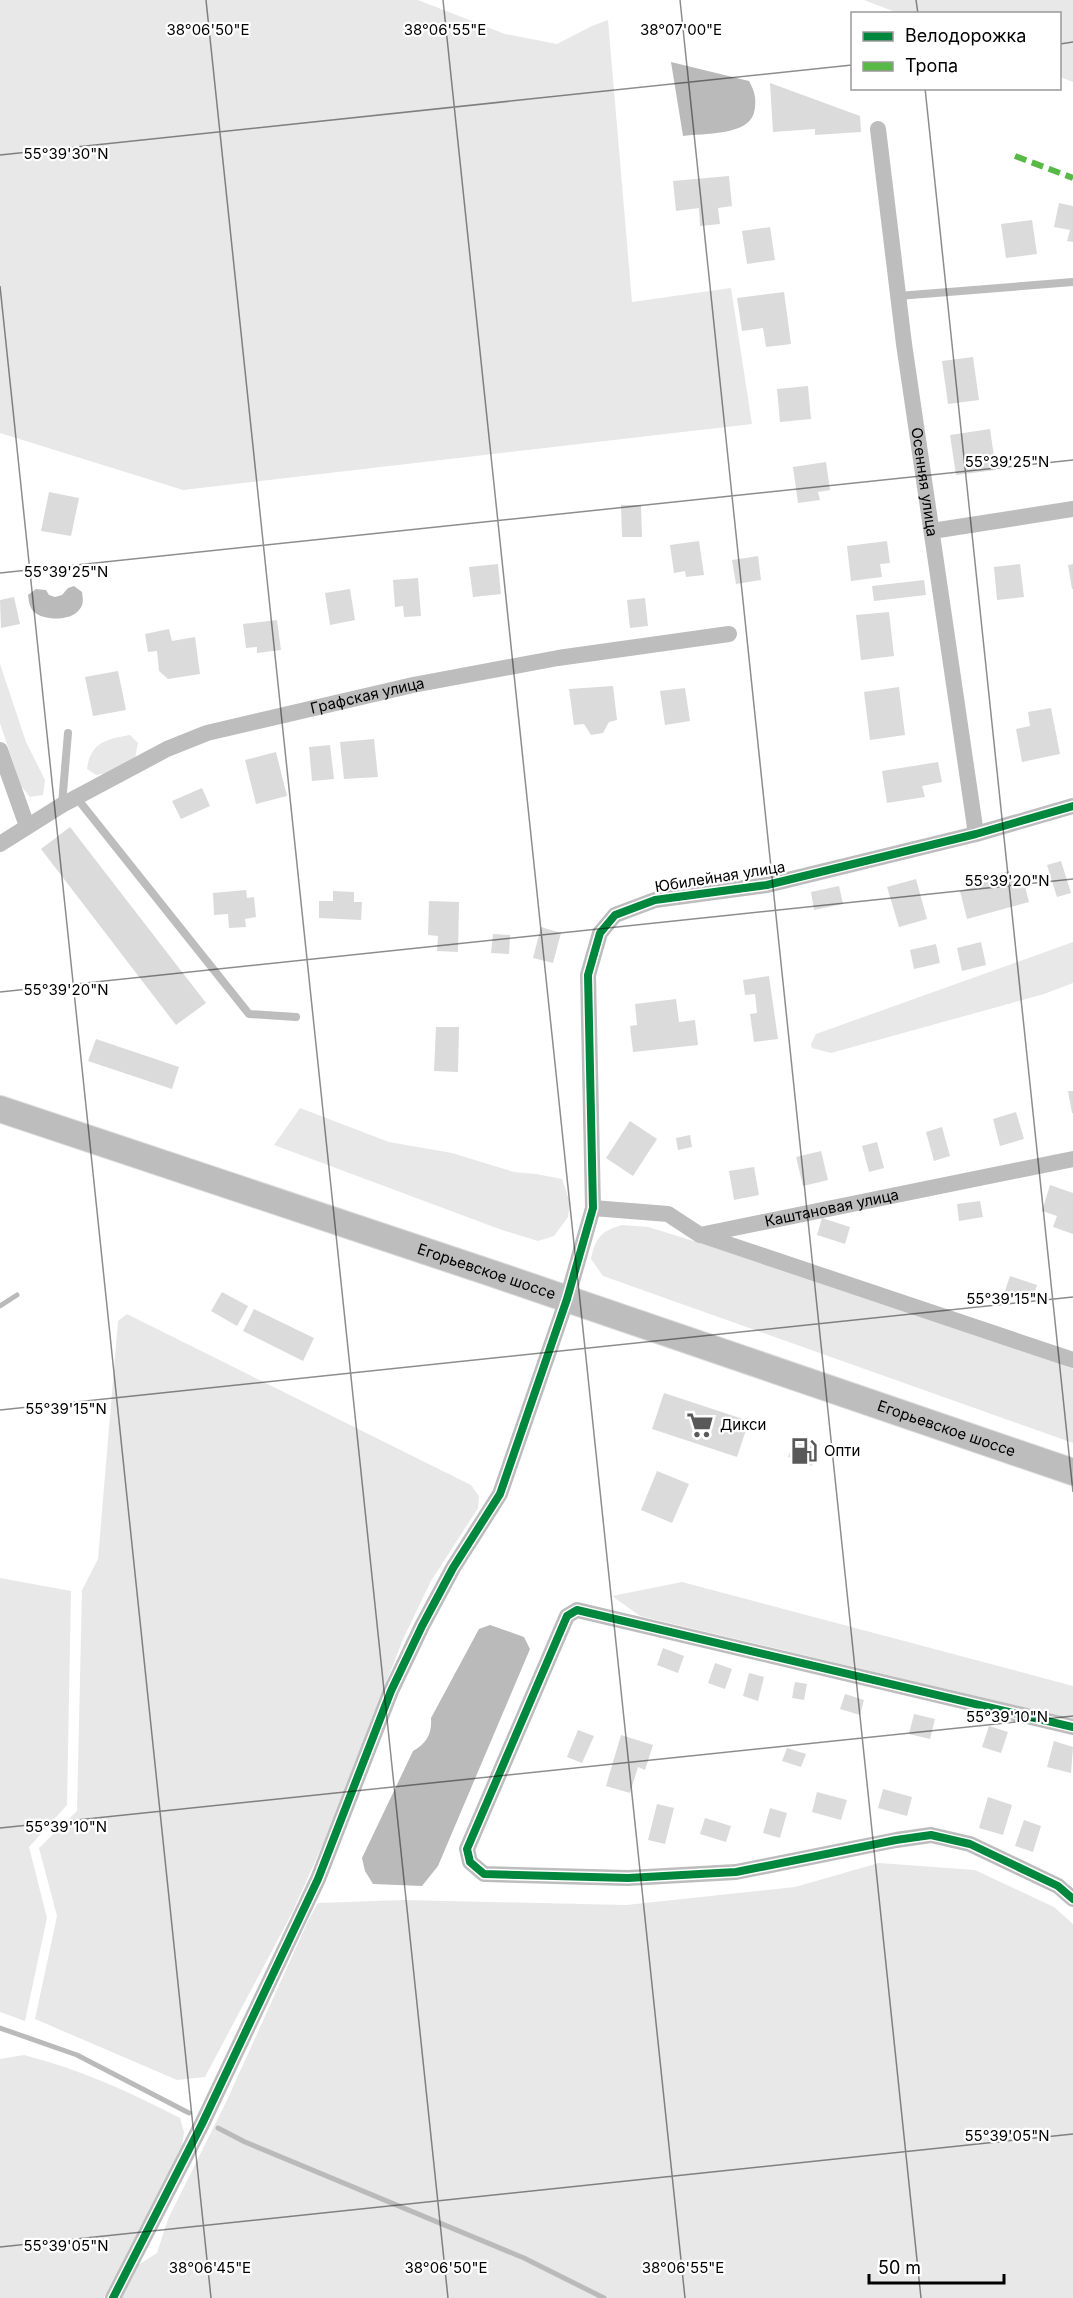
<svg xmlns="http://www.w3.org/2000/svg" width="1073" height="2298" font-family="Inter,sans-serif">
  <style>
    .green { fill: #e8e8e8 }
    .water { fill: #bababa }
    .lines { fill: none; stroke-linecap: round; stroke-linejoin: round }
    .stream { stroke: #bababa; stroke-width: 5 }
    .building { fill: #dbdbdb }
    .primary-casing { stroke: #dbdbdb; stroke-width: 28 }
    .service { stroke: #bdbdbd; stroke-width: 8 }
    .minor { stroke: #bdbdbd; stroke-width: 16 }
    .primary { stroke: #bdbdbd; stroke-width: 26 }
    .quiet { stroke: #58b947; stroke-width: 6; stroke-dasharray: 12 6; stroke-linecap: butt }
    .cycleway-casing { stroke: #fff; stroke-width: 11 }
    .cycleway { stroke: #00873e; stroke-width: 8 }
    .ticks { fill: none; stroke: #000; stroke-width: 1.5; stroke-opacity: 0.45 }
    .labels { text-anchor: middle; stroke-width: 4.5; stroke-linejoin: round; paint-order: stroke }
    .street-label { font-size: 15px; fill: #000; stroke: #fff }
    .poi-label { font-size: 15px; fill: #000; stroke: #fff; text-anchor: start }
    .ticks-label { font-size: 15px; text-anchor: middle; fill: #000; stroke: #fff; stroke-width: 4.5; stroke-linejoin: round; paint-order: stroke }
  </style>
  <rect width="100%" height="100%" fill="#fff"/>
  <g class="green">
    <polygon points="0,0 418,0 505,34 557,44 592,26 608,20 632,302 731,288 752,424 183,490 0,433"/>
    <polygon points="864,0 1073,0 1073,82 1060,77 1060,14 898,13"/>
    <polygon points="0,664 26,742 45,780 43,795 30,797 21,786 0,723"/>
    <path d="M130,735L138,743L135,758L108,773L96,775L87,769C90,743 106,739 130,735Z"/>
    <polygon points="1073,942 1073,983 1044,994 831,1053 812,1048 811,1044 816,1034"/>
    <polygon points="300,1108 389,1142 452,1153 514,1172 536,1174 562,1179 570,1203 568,1217 554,1236 538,1241 502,1230 274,1145"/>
    <path d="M622,1225L648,1227L950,1320L1073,1369V1443L603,1276L591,1259C595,1238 601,1231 622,1225Z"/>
    <polygon points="127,1314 471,1485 479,1496 478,1508 431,1581 404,1637 323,1844 292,1913 205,2077 177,2080 35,2019 57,1916 39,1848 77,1811 82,1590 98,1559 118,1321"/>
    <polygon points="0,1578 71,1591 67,1805 29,1847 47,1918 25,2021 0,2012"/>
    <polygon points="682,1582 1073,1686 1073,1719 640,1616 612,1596"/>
    <polygon points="879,1863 975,1870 1054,1907 1073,1924 1073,2298 120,2298 135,2267 157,2253 168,2219 228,2098 308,1921 318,1903 404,1900 626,1905 795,1887"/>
    <path d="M24,2055C79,2069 130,2092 180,2118L184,2132L182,2147L104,2298H0V2059Z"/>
  </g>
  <g class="water">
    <path d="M671,62L749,81C755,92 757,100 754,113C747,136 704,133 683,136Z"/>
    <path d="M74,586L82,592C83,599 84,605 79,610C71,621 44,621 34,612C29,607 29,601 28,595L36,589L46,590L49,595L55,597L62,595L68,588Z"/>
    <path d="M490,1625L524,1637L530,1649L438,1866L422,1886L373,1884L365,1871L362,1858L413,1751C427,1743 432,1734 431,1718L479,1629Z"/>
  </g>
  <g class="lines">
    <g class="stream">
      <polyline points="0,1306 17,1295"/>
      <polyline points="0,2028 77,2055 189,2113"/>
      <polyline points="218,2128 245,2142 524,2258 604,2298"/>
    </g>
  </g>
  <g class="building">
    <polygon points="770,83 860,116 861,132 815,135 815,129 773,132"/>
    <polygon points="729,176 732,206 718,208 720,224 700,226 699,208 676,211 673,181"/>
    <polygon points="1059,203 1073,206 1073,242 1067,241 1070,230 1054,227"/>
    <polygon points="1032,220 1037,254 1006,258 1001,224"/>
    <polygon points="770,227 775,260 747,264 742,231"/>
    <polygon points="784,292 791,344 766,347 763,328 742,331 737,298"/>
    <polygon points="973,357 979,400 948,404 942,361"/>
    <polygon points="808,386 811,419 780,422 777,389"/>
    <polygon points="990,429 996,470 956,475 950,435"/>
    <polygon points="826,462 830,490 818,492 820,500 798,503 793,467"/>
    <polygon points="49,492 79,498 71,536 41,531"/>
    <polygon points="621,505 641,505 642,537 622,537"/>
    <polygon points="699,541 704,575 686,577 685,571 674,573 670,545"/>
    <polygon points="887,541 890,563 880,564 882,577 851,581 847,546"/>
    <polygon points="758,556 761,580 736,584 732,560"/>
    <polygon points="498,564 501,594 473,597 469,567"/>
    <polygon points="1020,564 1024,597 997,600 994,567"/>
    <polygon points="1073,564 1073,589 1072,589 1068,565"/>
    <polygon points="418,578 421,616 404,617 403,606 395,607 393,580"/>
    <polygon points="924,580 926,595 874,601 872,586"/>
    <polygon points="350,589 355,620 330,625 325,593"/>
    <polygon points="14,597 20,624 1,628 0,600"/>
    <polygon points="645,598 648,626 630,628 627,600"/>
    <polygon points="889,612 894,656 861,660 856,615"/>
    <polygon points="277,620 281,650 257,653 257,647 246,648 243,624"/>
    <polygon points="169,629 172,641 195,637 200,674 168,679 159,671 157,651 148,652 145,634"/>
    <polygon points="118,671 126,710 93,716 85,677"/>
    <polygon points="613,686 617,720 609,722 603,733 591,735 584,724 574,725 569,689"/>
    <polygon points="899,687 905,735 870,740 864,692"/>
    <polygon points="685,688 690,721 665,725 660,691"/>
    <polygon points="1051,708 1060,754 1022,762 1016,729 1030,726 1028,712"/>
    <polygon points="374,739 378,777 344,779 340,742"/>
    <polygon points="330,745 334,779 312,781 309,747"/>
    <polygon points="276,752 287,796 256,804 245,760"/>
    <polygon points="938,762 942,782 922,786 925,797 887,803 882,771"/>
    <polygon points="202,788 210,806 181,819 172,801"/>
    <polygon points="70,827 206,1003 176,1025 41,849"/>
    <polygon points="1061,861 1071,893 1057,897 1047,865"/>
    <polygon points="1009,871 1012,881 1023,879 1029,902 967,919 960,891 975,887 973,881"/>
    <polygon points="916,879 927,919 899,927 887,887"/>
    <polygon points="839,886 843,904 814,910 811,892"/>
    <polygon points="246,890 247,898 254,897 256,917 245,919 246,927 229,928 228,914 214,915 213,893"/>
    <polygon points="333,891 354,892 354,902 362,902 361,920 319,918 319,901 333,901"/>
    <polygon points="429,901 459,902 458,952 437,951 438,936 428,935"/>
    <polygon points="541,927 561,933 553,963 533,958"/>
    <polygon points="493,934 510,935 509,954 491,953"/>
    <polygon points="981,942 986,965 962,971 957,948"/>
    <polygon points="936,944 940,963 914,969 910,950"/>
    <polygon points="769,976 778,1039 754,1042 750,1014 757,1013 755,994 745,995 743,980"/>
    <polygon points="676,999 679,1022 695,1020 698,1045 633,1052 630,1026 637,1025 635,1004"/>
    <polygon points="436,1027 459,1027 458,1072 434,1071"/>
    <polygon points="96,1039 179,1067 172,1089 88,1061"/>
    <polygon points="1068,1091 1073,1091 1073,1113 1072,1113"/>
    <polygon points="1016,1112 1024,1139 1000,1146 993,1119"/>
    <polygon points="630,1121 657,1139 633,1176 606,1158"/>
    <polygon points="942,1127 950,1156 934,1161 926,1132"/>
    <polygon points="690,1135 692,1147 678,1150 676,1138"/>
    <polygon points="877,1142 884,1168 869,1172 862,1146"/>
    <polygon points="821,1151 828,1180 803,1186 796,1157"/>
    <polygon points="754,1167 759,1195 734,1200 729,1171"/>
    <polygon points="1050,1185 1073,1193 1073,1234 1053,1227 1057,1216 1042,1211"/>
    <polygon points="980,1201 983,1217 959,1221 957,1204"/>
    <polygon points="822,1218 850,1227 845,1244 817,1235"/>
    <polygon points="1010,1276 1037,1285 1032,1300 1005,1291"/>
    <polygon points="222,1292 248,1306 237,1326 211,1311"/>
    <polygon points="254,1309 314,1338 303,1361 243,1331"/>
    <polygon points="664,1393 749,1421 737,1457 652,1429"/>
    <polygon points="796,1436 820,1444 812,1466 788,1457"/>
    <polygon points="657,1471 689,1484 672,1523 641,1510"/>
    <polygon points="663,1648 684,1656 678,1673 657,1665"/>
    <polygon points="715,1663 732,1669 725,1689 708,1683"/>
    <polygon points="749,1673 764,1677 758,1701 743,1696"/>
    <polygon points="795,1682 807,1684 804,1700 792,1698"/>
    <polygon points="845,1694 864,1700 860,1715 840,1709"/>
    <polygon points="914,1714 935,1719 930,1739 909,1734"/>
    <polygon points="989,1726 1008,1732 1001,1753 982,1747"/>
    <polygon points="578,1730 594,1736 582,1763 567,1757"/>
    <polygon points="621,1735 653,1745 645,1770 638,1767 630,1793 606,1786"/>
    <polygon points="1054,1741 1073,1747 1071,1773 1047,1767"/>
    <polygon points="787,1748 806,1754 801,1767 782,1761"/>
    <polygon points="883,1789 912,1797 907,1816 878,1808"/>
    <polygon points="817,1792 847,1800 841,1820 812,1812"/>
    <polygon points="988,1797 1012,1805 1003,1835 979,1828"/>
    <polygon points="657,1804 674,1808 665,1844 648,1840"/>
    <polygon points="770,1808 787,1813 780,1838 763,1833"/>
    <polygon points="705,1818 731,1826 726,1842 700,1834"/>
    <polygon points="1024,1820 1041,1826 1033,1852 1015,1846"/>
  </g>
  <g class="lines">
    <defs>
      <g id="primary">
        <path id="s4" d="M0,1109L491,1273L1073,1472"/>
      </g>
    </defs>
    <use href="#primary" class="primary-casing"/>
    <g class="service">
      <polyline points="898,296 1073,282"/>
      <polyline points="76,797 249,1014 296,1017"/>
      <polyline points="62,804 68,733"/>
    </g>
    <g class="minor">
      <path id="s1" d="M878,129L904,344L976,834"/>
      <polyline points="932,531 1073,509"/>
      <polyline points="0,750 27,826"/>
      <path id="s2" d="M0,844L62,805L167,749L207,733L413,685L558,658L729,634"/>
      <path id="s3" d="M593,1208L668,1214L700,1235L1073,1159"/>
      <polyline points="701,1235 1073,1360"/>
      <polyline points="1073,1727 577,1610 567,1616 467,1849 470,1862 484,1874 628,1878 736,1872 896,1840 931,1835 970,1844 1058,1886 1073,1899"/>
      <polyline points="113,2298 202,2124 318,1879 391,1691 422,1626 453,1568 500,1494 567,1299 593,1208 588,975 600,933 615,915 655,900 767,885 976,834 1073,806"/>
    </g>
    <use href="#primary" class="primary"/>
    <polyline class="quiet" points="1015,156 1073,178"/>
    <defs>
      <g id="cycleway">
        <polyline points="1073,1727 577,1610 567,1616 467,1849 470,1862 484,1874 628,1878 736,1872 896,1840 931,1835 970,1844 1058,1886 1073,1899"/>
        <polyline points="113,2298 202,2124 318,1879 391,1691 422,1626 453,1568 500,1494 567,1299 593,1208 588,975 600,933 615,915 655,900 767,885 976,834 1073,806"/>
      </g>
    </defs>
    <use href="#cycleway" class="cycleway-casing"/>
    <use href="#cycleway" class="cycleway"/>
  </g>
  <path class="ticks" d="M206,0L448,2298M443,0L685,2298M680,0L921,2298M916,0L918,14M1060,44L1073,42M925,88L1073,1492M0,155L852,65M0,286L211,2298M0,573L1073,460M0,992L1073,879M0,1410L1073,1297M0,1828L1073,1716M0,2247L1073,2134"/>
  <defs>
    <symbol id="supermarket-bare" viewBox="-9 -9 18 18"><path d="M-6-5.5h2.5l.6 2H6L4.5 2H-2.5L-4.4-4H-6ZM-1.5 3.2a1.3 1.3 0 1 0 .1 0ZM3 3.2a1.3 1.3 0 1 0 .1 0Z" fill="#595959" stroke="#fff" stroke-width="2.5" paint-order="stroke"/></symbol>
    <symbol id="fuel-bare" viewBox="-9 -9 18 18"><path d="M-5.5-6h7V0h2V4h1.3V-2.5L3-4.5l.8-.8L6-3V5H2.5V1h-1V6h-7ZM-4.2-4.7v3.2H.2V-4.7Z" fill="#595959" stroke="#fff" stroke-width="2.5" paint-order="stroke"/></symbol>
  </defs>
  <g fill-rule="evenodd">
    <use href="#supermarket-bare" x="681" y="1406" width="38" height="38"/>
    <use href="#fuel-bare" x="785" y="1432" width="38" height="38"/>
  </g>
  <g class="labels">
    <g class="street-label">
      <text dy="5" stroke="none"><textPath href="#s1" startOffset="356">Осенняя улица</textPath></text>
      <text dy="5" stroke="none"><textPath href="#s2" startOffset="400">Графская улица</textPath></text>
      <text transform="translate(720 877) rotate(-9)" y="5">Юбилейная улица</text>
      <text dy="5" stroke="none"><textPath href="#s3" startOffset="248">Каштановая улица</textPath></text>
      <text dy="5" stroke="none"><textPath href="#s4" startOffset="513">Егорьевское шоссе</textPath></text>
      <text dy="5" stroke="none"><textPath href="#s4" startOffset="999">Егорьевское шоссе</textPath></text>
    </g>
    <g class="poi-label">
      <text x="720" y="1430">Дикси</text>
      <text x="824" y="1456">Опти</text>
    </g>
  </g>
  <g class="ticks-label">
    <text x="208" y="35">38°06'50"E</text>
    <text x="445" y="35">38°06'55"E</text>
    <text x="681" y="35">38°07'00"E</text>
    <text x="66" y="159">55°39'30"N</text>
    <text x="1007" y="467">55°39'25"N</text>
    <text x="66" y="577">55°39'25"N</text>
    <text x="1007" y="886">55°39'20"N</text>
    <text x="66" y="995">55°39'20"N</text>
    <text x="1007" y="1304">55°39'15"N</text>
    <text x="66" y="1414">55°39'15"N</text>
    <text x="1007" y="1722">55°39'10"N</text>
    <text x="66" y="1832">55°39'10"N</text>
    <text x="1007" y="2141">55°39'05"N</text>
    <text x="66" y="2251">55°39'05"N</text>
    <text x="210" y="2273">38°06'45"E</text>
    <text x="446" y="2273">38°06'50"E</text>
    <text x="683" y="2273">38°06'55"E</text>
  </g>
  <rect x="851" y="12" width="210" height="78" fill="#ffffff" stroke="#999999" stroke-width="1.5"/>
  <rect x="863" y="32" width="30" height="9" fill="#00873e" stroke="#999999" stroke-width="1.5"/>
  <text x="905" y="42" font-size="18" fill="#000000">Велодорожка</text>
  <rect x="863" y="62" width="30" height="9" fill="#58b947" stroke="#999999" stroke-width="1.5"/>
  <text x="905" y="72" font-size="18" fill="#000000">Тропа</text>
  <path d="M869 2274v9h135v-9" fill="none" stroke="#000000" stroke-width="3"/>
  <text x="878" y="2274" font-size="18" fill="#000000" stroke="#ffffff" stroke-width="4.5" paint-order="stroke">50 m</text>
</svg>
